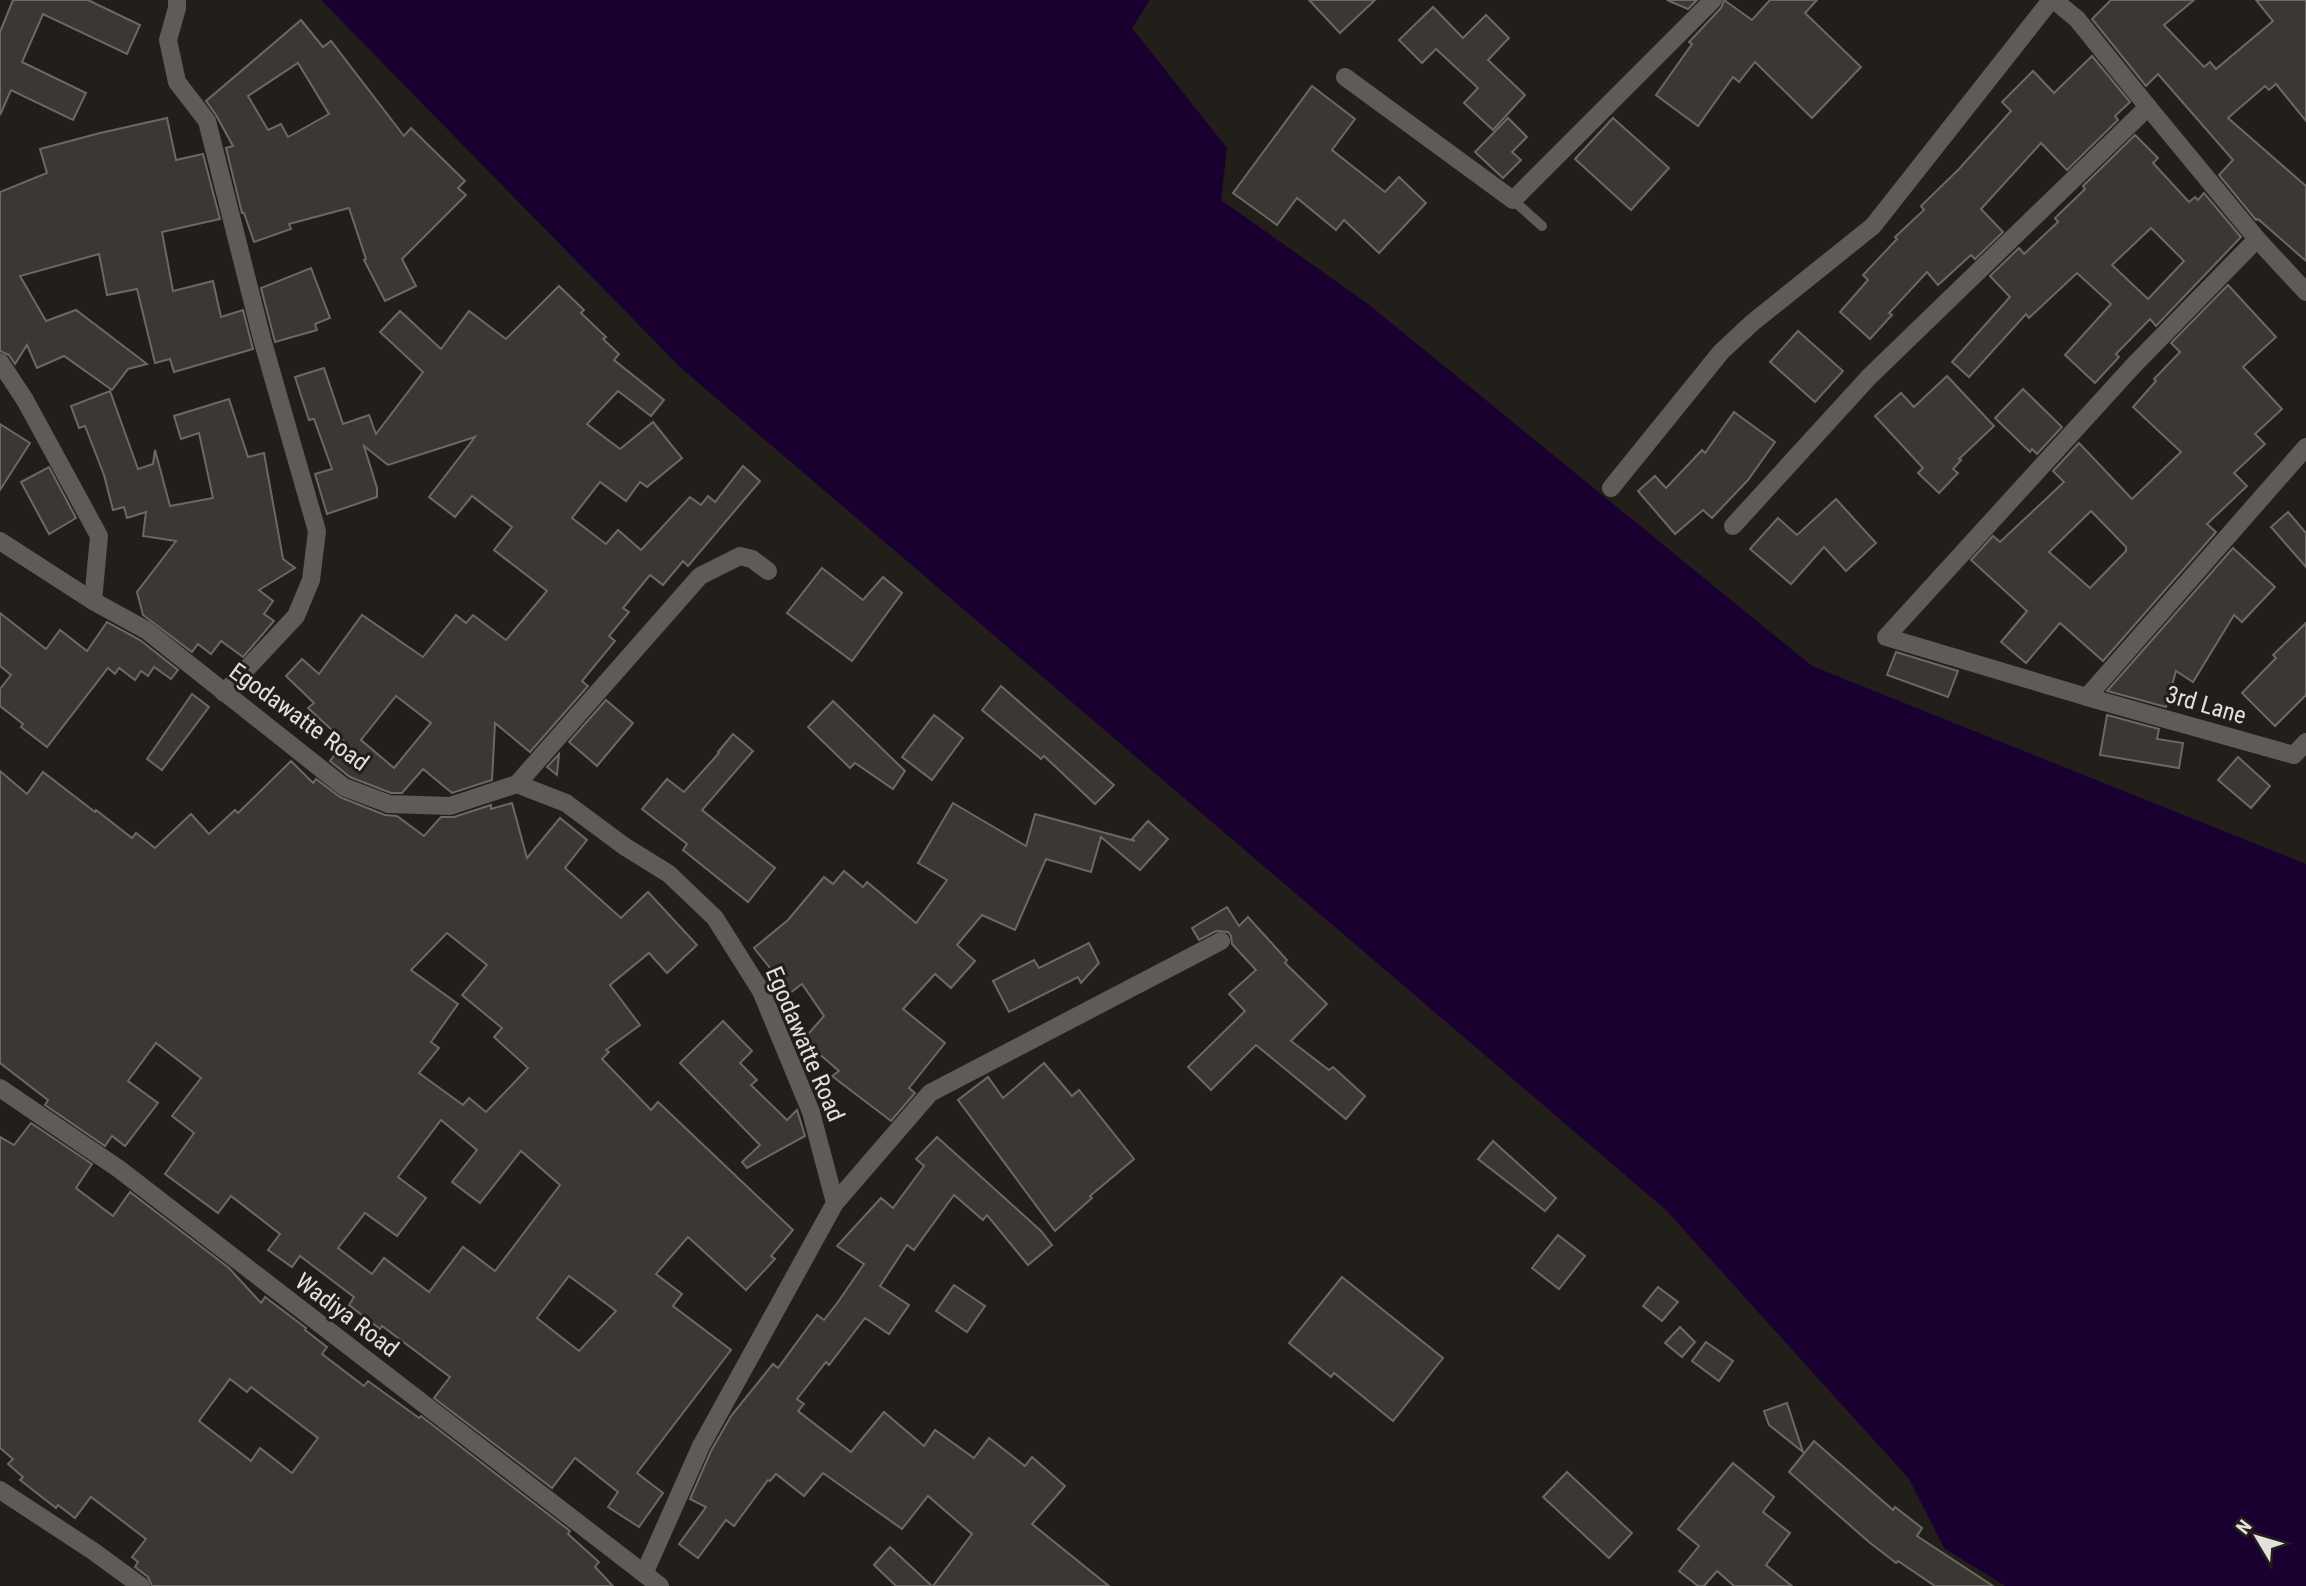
<svg xmlns="http://www.w3.org/2000/svg" width="2306" height="1586" font-family="'Roboto Condensed',sans-serif">
  <style>
    .water { fill: #190030 }
    .building { fill: #3b3732; stroke: #6d6863; stroke-width: 2; fill-rule: evenodd }
    .lines { fill: none; stroke-linecap: round; stroke-linejoin: round }
    .lane { stroke: #605b56; stroke-width: 10 }
    .street { stroke: #605b56; stroke-width: 18 }
    .labels { text-anchor: middle; stroke-width: 6; stroke-linejoin: round; paint-order: stroke }
    .street-label { font-size: 24px; fill: #e3e0dd; stroke: #221e1a }
  </style>
  <rect width="100%" height="100%" fill="#221e1a"/>
  <polygon class="water" points="321,0 1150,0 1132,28 1227,148 1221,200 1368,304 1812,666 2306,864 2306,1586 2005,1586 1944,1548 1909,1479 1666,1210 681,368"/>
  <g class="building">
    <polygon points="13,0 88,0 140,25 127,54 43,14 22,62 86,93 73,120 11,90 0,115 0,32"/>
    <polygon points="1309,0 1375,0 1340,33"/>
    <polygon points="1667,0 1697,0 1688,9"/>
    <polygon points="1724,0 1752,20 1770,0 1817,0 1805,13 1861,67 1812,118 1755,62 1739,82 1733,77 1698,126 1656,95 1692,44 1689,42 1721,8"/>
    <polygon points="2111,0 2194,0 2164,25 2204,67 2210,62 2216,69 2273,21 2256,0 2306,0 2306,121 2276,84 2269,90 2265,86 2228,118 2306,186 2306,261 2258,219 2256,220 2219,175 2233,160 2158,74 2146,86 2092,19"/>
    <polygon points="1433,7 1463,38 1486,15 1509,38 1488,60 1525,95 1493,130 1464,103 1478,88 1436,49 1422,63 1399,40"/>
    <path d="M301,20L323,47L331,41L404,136L411,128L465,181L458,188L466,195L402,259L416,286L385,301L364,260L366,259L349,208L289,224L291,229L254,242L244,213H242L226,148L233,146L216,115L206,101ZM298,63L329,114L288,137L281,124L268,130L248,96Z"/>
    <polygon points="2092,56 2130,102 2115,116 2118,120 2067,170 2041,143 1981,209 2003,232 1975,259 1971,255 1938,285 1927,272 1889,313 1892,315 1870,339 1840,312 1868,280 1863,275 1897,239 1895,237 1924,210 1921,206 1959,169 2011,111 2002,102 2033,71 2054,93"/>
    <polygon points="1312,86 1355,119 1332,150 1385,192 1399,177 1426,203 1379,253 1344,220 1336,230 1297,198 1277,225 1233,193"/>
    <polygon points="167,118 176,160 203,154 220,219 162,232 173,291 213,281 221,317 243,310 253,349 174,372 170,359 155,363 137,289 107,295 99,254 20,276 46,321 76,310 147,364 128,369 112,390 64,356 37,368 27,345 15,364 9,355 0,351 0,192 47,173 40,149 100,133"/>
    <polygon points="1508,118 1527,137 1512,152 1521,160 1503,178 1475,152"/>
    <polygon points="1613,118 1669,168 1631,210 1575,159"/>
    <path d="M2135,135L2158,158L2153,163L2189,202L2195,197L2198,200L2204,193L2241,237L2156,326L2150,319L2116,354L2119,357L2095,383L2065,355L2111,304L2077,273L2029,318L2026,314L1969,377L1952,362L2010,297L1990,276L2019,248L2024,254L2058,222L2055,218L2085,189L2083,186ZM2151,228L2184,261L2148,299L2112,265Z"/>
    <polygon points="311,268 330,318 315,324 317,330 275,342 261,288"/>
    <path d="M2228,285L2276,337L2243,367L2282,409L2255,434L2265,444L2234,473L2247,486L2207,524L2216,532L2103,661L2060,623L2026,663L2001,642L2027,611L1971,560L1993,536L2000,542L2064,482L2053,471L2079,443L2132,499L2181,452L2133,407L2156,381L2154,379L2180,352L2171,343ZM2091,511L2126,547V551L2090,588L2049,552Z"/>
    <path d="M559,286L584,310L581,313L606,337L603,339L619,354L614,360L664,400L651,416L618,391L587,424L620,449L653,422L682,458L647,487L640,482L626,501L600,482L572,518L606,544L618,530L641,550L690,497L701,505L708,496L715,502L743,466L760,481L688,566L683,561L663,585L650,575L623,608L629,612L609,636L615,641L582,681L588,686L530,752L495,723L492,780L452,793L423,769L402,793H391L350,777L330,761L345,742L308,708L314,703L286,676L302,659L319,674L362,615L423,657L456,615L466,623L473,615L506,640L547,591L494,550L512,527L472,496L455,517L429,497L475,437L388,465L364,446L377,488V497L327,514L315,474L332,469L314,419L309,420L295,377L324,368L343,424L369,415L376,434L423,372L380,332L400,311L441,349L469,311L506,339ZM396,696L431,723L394,768L361,740Z"/>
    <polygon points="1798,331 1843,371 1815,402 1770,362"/>
    <polygon points="1947,376 1994,426 1959,459 1961,460 1953,469 1958,473 1939,493 1918,473 1923,468 1875,416 1901,393 1914,407"/>
    <polygon points="2023,389 2062,427 2037,454 2032,449 2030,452 1995,418"/>
    <polygon points="110,391 138,469 153,464 155,450 170,506 213,498 199,433 181,439 174,416 229,399 248,457 264,453 283,559 295,568 259,590 273,601 264,614 274,621 243,657 221,641 211,654 198,644 192,652 143,615 137,592 176,541 143,536 146,512 127,518 124,507 113,510 104,475 85,426 79,428 71,406"/>
    <polygon points="1734,412 1775,442 1748,480 1712,518 1703,510 1675,534 1638,491 1655,476 1666,488 1702,450 1705,453"/>
    <polygon points="0,424 30,443 0,490"/>
    <polygon points="49,467 76,518 49,534 21,482"/>
    <polygon points="1836,499 1876,543 1846,571 1824,547 1791,584 1750,549 1778,518 1797,535"/>
    <polygon points="2288,512 2306,533 2306,567 2271,527"/>
    <polygon points="2233,548 2275,587 2242,622 2234,615 2193,682 2176,671 2166,707 2107,691"/>
    <polygon points="822,568 863,600 883,577 902,593 852,661 787,613"/>
    <polygon points="0,613 46,649 60,630 87,651 107,622 140,640 178,670 171,679 154,667 148,676 141,671 135,680 119,668 115,674 108,668 47,747 21,727 23,724 0,706 0,689 11,675 0,666"/>
    <polygon points="2306,623 2306,695 2275,726 2242,693 2276,658 2273,655"/>
    <polygon points="1896,652 1958,671 1948,697 1887,675"/>
    <polygon points="1001,686 1114,785 1095,804 1044,756 1041,759 982,710"/>
    <polygon points="192,694 209,707 162,770 147,759"/>
    <polygon points="606,700 633,723 597,766 569,742"/>
    <polygon points="833,701 905,771 893,789 855,763 850,768 808,727"/>
    <polygon points="934,715 963,738 932,780 902,757"/>
    <polygon points="2107,715 2159,729 2157,739 2183,743 2179,768 2100,755"/>
    <polygon points="733,734 753,751 702,810 775,868 748,902 683,850 687,844 642,809 667,779 684,792 719,753 718,752"/>
    <polygon points="559,754 557,775 547,767"/>
    <polygon points="2238,757 2270,786 2251,808 2218,780"/>
    <path d="M291,761L313,783L316,779L340,797L385,815L397,816L424,836L441,817H454L491,805V809L512,803L527,858L560,818L587,840L565,868L621,918L648,892L697,945L667,973L649,953L610,985L640,1025L606,1050L609,1052L602,1059L651,1110L658,1102L793,1230L771,1256L775,1259L746,1290L688,1237L656,1274L682,1294L673,1306L731,1350L637,1473L663,1493L639,1527L608,1507L618,1492L575,1458L552,1488L434,1398L450,1377L382,1326L380,1329L349,1305L354,1297L300,1256L292,1267L268,1250L280,1234L231,1196L218,1213L165,1174L194,1133L172,1116L201,1078L156,1043L128,1081L158,1103L125,1146L112,1136L105,1146L45,1105L48,1100L0,1063V771L27,794L43,772L95,812L96,810L132,838L136,833L155,848L191,814L209,834L235,810L238,813ZM447,933L487,965L462,995L502,1028L494,1037L528,1068L486,1112L469,1098L463,1105L419,1073L439,1048L431,1042L458,1004L411,970ZM441,1120L477,1150L452,1182L480,1203L521,1151L560,1185L495,1271L463,1247L429,1292L384,1258L372,1274L338,1248L365,1213L397,1236L426,1198L398,1177ZM569,1276L616,1311L579,1351L537,1318Z"/>
    <polygon points="953,803 1026,846 1035,814 1135,841 1132,839 1148,821 1168,839 1140,870 1101,837 1091,872 1046,859 1015,930 982,915 957,945 975,961 951,988 935,974 903,1009 945,1043 909,1088 915,1093 891,1121 832,1076 839,1071 803,1040 824,1016 802,984 790,993 754,948 788,920 824,877 833,884 844,871 863,887 867,882 916,923 947,880 918,863"/>
    <polygon points="1227,907 1239,926 1248,917 1287,960 1285,963 1327,1004 1291,1041 1329,1070 1333,1067 1365,1096 1346,1119 1256,1045 1211,1090 1188,1067 1245,1011 1229,994 1256,970 1232,944 1231,936 1228,932 1216,931 1199,940 1192,928"/>
    <polygon points="1089,943 1099,963 1081,983 1078,977 1009,1012 993,981 1034,960 1039,968"/>
    <polygon points="723,1021 752,1051 740,1063 757,1080 751,1085 787,1120 797,1110 805,1136 747,1168 742,1162 760,1145 680,1063"/>
    <polygon points="1044,1063 1072,1096 1079,1090 1134,1159 1090,1196 1092,1198 1055,1231 958,1100 988,1077 1003,1098"/>
    <path d="M31,1123L92,1164L76,1188L113,1216L130,1192L229,1268L261,1303L265,1297L306,1328L305,1330L327,1347L322,1354L364,1386L368,1381L419,1418L421,1416L570,1531L568,1534L599,1562L595,1567L613,1586H152L148,1577L135,1567L138,1562L132,1557L146,1539L91,1497L75,1518L58,1505L56,1508L20,1480L23,1477L8,1464L13,1459L0,1448V1137L14,1145ZM230,1379L247,1392L251,1387L318,1438L292,1473L260,1448L251,1461L199,1421Z"/>
    <polygon points="937,1137 1041,1231 1052,1245 1028,1265 987,1215 983,1220 954,1195 914,1250 907,1245 880,1286 909,1305 889,1334 865,1318 829,1365 826,1362 797,1399 804,1404 798,1411 851,1452 884,1412 924,1446 935,1430 974,1458 989,1438 1025,1466 1032,1457 1065,1486 1032,1524 1109,1586 933,1586 972,1534 928,1496 902,1529 823,1473 804,1496 776,1474 770,1481 768,1480 734,1526 726,1520 698,1558 679,1544 706,1507 690,1499 711,1451 731,1416 773,1364 778,1368 817,1315 824,1320 838,1302 864,1264 837,1246 881,1198 893,1208 924,1166 916,1159"/>
    <polygon points="1493,1141 1556,1198 1545,1211 1478,1159"/>
    <polygon points="1558,1235 1585,1256 1559,1289 1532,1268"/>
    <polygon points="1342,1277 1443,1358 1393,1421 1334,1373 1331,1377 1289,1343"/>
    <polygon points="954,1285 985,1306 967,1332 936,1311"/>
    <polygon points="1658,1287 1678,1302 1662,1321 1643,1306"/>
    <polygon points="1680,1327 1695,1342 1682,1357 1665,1343"/>
    <polygon points="1706,1342 1733,1361 1719,1381 1692,1361"/>
    <polygon points="1787,1403 1803,1452 1769,1425 1764,1411"/>
    <polygon points="1814,1441 1893,1510 1895,1507 1922,1528 1917,1536 1993,1586 1935,1586 1898,1561 1896,1563 1869,1542 1789,1472"/>
    <polygon points="1733,1463 1774,1497 1763,1512 1790,1533 1766,1565 1792,1586 1734,1586 1717,1571 1704,1586 1698,1586 1679,1571 1699,1546 1678,1529"/>
    <polygon points="1567,1472 1632,1533 1609,1558 1543,1497"/>
    <polygon points="890,1547 932,1586 896,1586 874,1565"/>
  </g>
  <g class="lines">
    <polyline class="lane" points="1513,200 1542,226"/>
    <g class="street">
      <polyline points="177,0 177,8 168,40 177,82 207,121 262,339 317,531 311,580 296,616 224,693"/>
      <polyline points="2054,0 2077,19 2148,107"/>
      <polyline points="1345,77 1513,200 1713,0"/>
      <polyline points="2257,239 2134,365 1886,637 2087,697 2306,447"/>
      <polyline points="0,362 25,400 99,536 93,601"/>
      <polyline points="1611,488 1721,352 1752,323 1873,226 2051,0"/>
      <polyline points="1733,526 1869,377 2148,107 2257,239 2306,292"/>
      <polyline points="0,541 93,601 146,630 344,787 389,804 450,806 517,784 566,803 624,846 669,874 715,918 761,991 811,1112 835,1203 701,1446 644,1574"/>
      <polyline points="2087,697 2294,755 2306,742"/>
      <polyline points="517,784 700,576 740,556 752,559 768,571"/>
      <polyline points="0,1088 119,1169 660,1586"/>
      <polyline points="835,1203 930,1093 1221,941"/>
      <polyline points="0,1490 93,1551 141,1586"/>
    </g>
  </g>
  <g class="labels">
    <g class="street-label">
      <text transform="translate(2206 705) rotate(16)" y="8">3rd Lane</text>
      <text transform="translate(299 717) rotate(36)" y="8">Egodawatte Road</text>
      <text transform="translate(805 1044) rotate(67)" y="8">Egodawatte Road</text>
      <text transform="translate(347 1315) rotate(37)" y="8">Wadiya Road</text>
    </g>
  </g>
  <g transform="translate(2257 1537) rotate(308)" stroke="#221e1a" stroke-width="5" paint-order="stroke">
  <path d="M0-5L12 26L0 18L-12 26Z" fill="#e3e0dd"/>
  <text y="-10" font-size="19" font-weight="bold" text-anchor="middle" fill="#e3e0dd">N</text>
  </g>
</svg>
